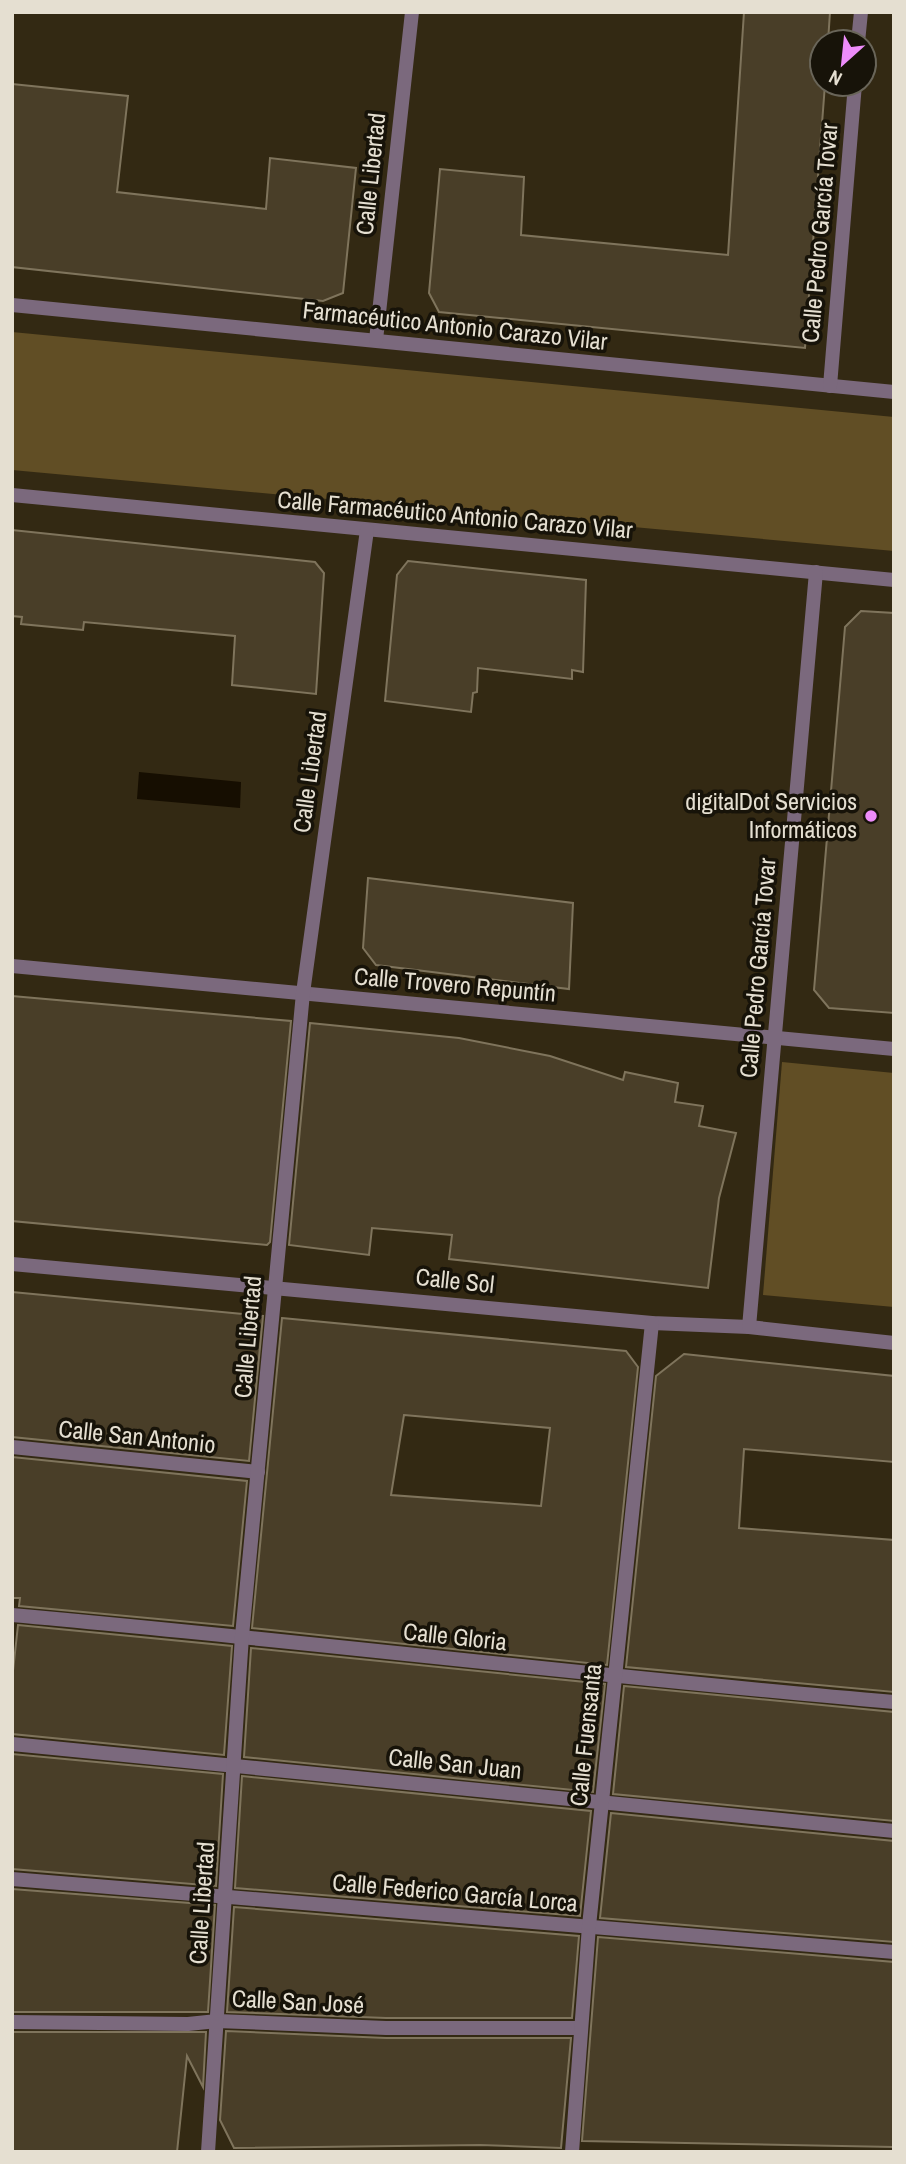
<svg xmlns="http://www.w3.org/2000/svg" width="906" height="2164" font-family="'Archivo Narrow',sans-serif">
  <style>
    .green { fill: #614e25 }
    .water { fill: #160e01 }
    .building { fill: #493e28; stroke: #7f745c; stroke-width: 2; fill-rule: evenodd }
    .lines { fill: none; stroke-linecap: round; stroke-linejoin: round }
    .pedestrian { stroke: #7b697d; stroke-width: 14 }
    .minor { stroke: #7b697d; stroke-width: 14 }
    .poi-dot { fill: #ed8cfa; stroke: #171309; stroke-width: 2.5 }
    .labels { text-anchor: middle; stroke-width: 7; stroke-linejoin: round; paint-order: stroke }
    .street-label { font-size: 24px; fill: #e5dfd1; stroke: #171309 }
    .poi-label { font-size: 24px; fill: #e5dfd1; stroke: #171309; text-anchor: end }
  </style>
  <rect width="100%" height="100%" fill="#332913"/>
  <g class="green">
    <polygon points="12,332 894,417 894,551 12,470"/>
    <polygon points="782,1062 894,1073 894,1307 763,1295"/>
  </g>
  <polygon class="water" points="139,772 241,782 240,808 137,799"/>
  <g class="building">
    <polygon points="744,12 830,12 828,42 822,42 822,84 825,84 805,348 439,312 429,293 440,169 524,177 521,235 728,255"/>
    <polygon points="12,84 128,96 117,192 266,209 270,158 356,168 343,293 323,301 12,267"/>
    <polygon points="12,530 315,562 324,573 316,694 232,685 235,636 84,622 83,630 21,624 22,617 12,616"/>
    <polygon points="408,561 586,580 583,672 572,670 572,679 478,668 477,692 473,693 471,712 385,701 397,575"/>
    <polygon points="861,611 894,613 894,1013 829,1008 814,990 845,627"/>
    <polygon points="368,878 573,903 569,989 376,965 363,948"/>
    <polygon points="12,996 291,1021 270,1242 267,1245 12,1221"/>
    <polygon points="310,1023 459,1038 550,1056 623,1080 625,1072 678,1083 675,1102 703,1106 699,1126 736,1133 719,1198 708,1288 449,1259 452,1235 372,1228 369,1255 289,1245"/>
    <polygon points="12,1292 263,1316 249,1461 12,1437"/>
    <path d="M282,1318L626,1351L638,1367L607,1665L252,1628ZM404,1415L550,1428L541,1506L391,1495Z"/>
    <polygon points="684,1354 894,1376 894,1462 744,1449 739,1528 894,1540 894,1692 626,1667 656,1376"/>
    <polygon points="12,1457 247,1481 233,1626 19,1606 20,1598 12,1598"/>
    <polygon points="18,1625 232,1646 224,1755 12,1734 12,1680"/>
    <polygon points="251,1648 605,1684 593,1792 244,1757"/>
    <polygon points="624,1686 894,1712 894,1821 613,1794"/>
    <polygon points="12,1754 223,1774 216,1886 12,1869"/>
    <polygon points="242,1776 591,1811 580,1916 235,1888"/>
    <polygon points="611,1813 894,1841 894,1942 600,1918"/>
    <polygon points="12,1889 215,1905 208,2012 12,2012"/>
    <polygon points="234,1907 579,1936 572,2018 386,2018 227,2012"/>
    <polygon points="598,1937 894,1962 894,2147 582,2141"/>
    <polygon points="226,2031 386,2038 571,2038 561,2148 480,2145 234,2148 220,2120"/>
    <polygon points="12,2032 206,2032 203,2087 187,2056 177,2152 12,2152"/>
  </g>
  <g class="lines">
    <g class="pedestrian">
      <polyline points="12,1447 258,1472"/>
      <polyline points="12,1744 894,1831"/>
      <polyline points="12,2022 188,2024 217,2021 386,2028 581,2028"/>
    </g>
    <g class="minor">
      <polyline points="858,42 861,12"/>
      <polyline points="12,305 894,392"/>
      <polyline points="376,340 412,12"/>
      <polyline points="830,386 855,84"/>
      <polyline points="12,495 894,580"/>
      <polyline points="12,966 894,1049"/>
      <polyline points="12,1264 652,1323 749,1327 894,1343"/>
      <polyline points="749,1327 816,572"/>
      <path d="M12,1615C306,1641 599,1677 894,1702"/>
      <polyline points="12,1879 894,1952"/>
      <polyline points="208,2152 242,1636 303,993 367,530"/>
      <polyline points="572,2152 589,1926 652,1323"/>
    </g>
  </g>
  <circle class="poi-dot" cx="871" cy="816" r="7"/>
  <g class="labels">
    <g class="street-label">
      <text transform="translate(371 174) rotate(-84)" y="8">Calle Libertad</text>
      <text transform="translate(820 233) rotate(-85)" y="8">Calle Pedro García Tovar</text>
      <text transform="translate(455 326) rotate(6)" y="8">Farmacéutico Antonio Carazo Vilar</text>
      <text transform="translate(455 515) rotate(5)" y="8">Calle Farmacéutico Antonio Carazo Vilar</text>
      <text transform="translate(310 772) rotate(-82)" y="8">Calle Libertad</text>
      <text transform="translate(758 968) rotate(-85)" y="8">Calle Pedro García Tovar</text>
      <text transform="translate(455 985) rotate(5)" y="8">Calle Trovero Repuntín</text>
      <text transform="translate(455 1281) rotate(6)" y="8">Calle Sol</text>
      <text transform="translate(248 1337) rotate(-85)" y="8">Calle Libertad</text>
      <text transform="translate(137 1437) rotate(6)" y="8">Calle San Antonio</text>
      <text transform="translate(455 1637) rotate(6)" y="8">Calle Gloria</text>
      <text transform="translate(586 1735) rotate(-84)" y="8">Calle Fuensanta</text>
      <text transform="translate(455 1764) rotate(6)" y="8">Calle San Juan</text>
      <text transform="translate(455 1893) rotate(5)" y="8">Calle Federico García Lorca</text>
      <text transform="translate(202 1903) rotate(-86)" y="8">Calle Libertad</text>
      <text transform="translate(298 2002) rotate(3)" y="8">Calle San José</text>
    </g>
    <g class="poi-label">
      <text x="857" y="810">digitalDot Servicios<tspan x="857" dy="28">Informáticos</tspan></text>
    </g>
  </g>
  <rect width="906" height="2164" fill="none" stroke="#e5dfd1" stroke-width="28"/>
  <g transform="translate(843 63) rotate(207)"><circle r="33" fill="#171309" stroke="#696559" stroke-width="2"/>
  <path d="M0-5L12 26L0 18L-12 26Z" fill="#ed8cfa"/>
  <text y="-10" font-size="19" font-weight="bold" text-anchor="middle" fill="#e5dfd1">N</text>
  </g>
</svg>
